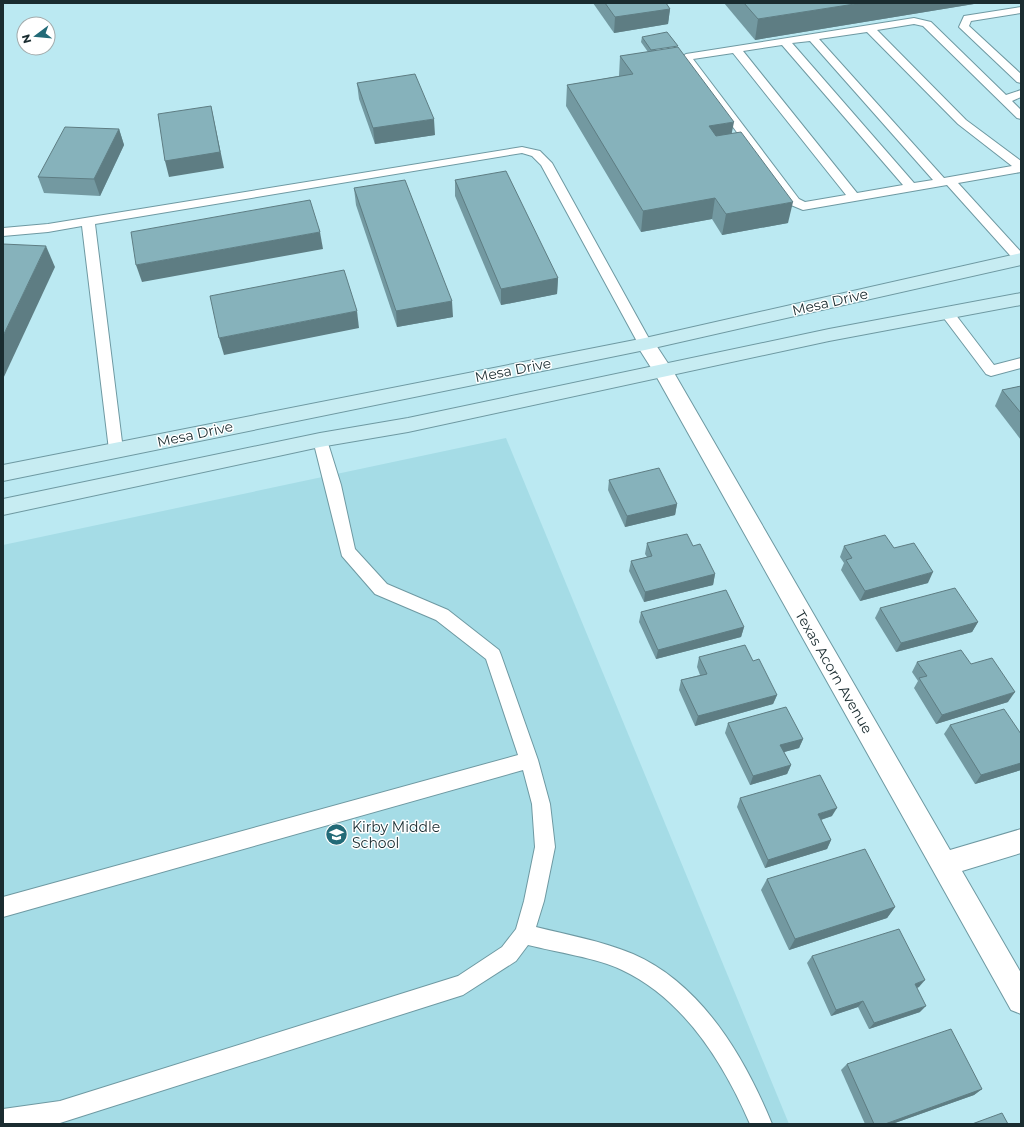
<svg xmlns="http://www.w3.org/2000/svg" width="1024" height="1127" font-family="Montserrat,sans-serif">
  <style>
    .built { fill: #a5dce6 }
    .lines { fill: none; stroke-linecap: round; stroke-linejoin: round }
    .service-casing { stroke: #6e99a2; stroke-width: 2 }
    .minor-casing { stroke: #6e99a2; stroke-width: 2 }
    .secondary-casing { stroke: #6e99a2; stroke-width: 2 }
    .service { fill: #fff; fill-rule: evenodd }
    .minor { fill: #fff; fill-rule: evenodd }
    .secondary { fill: #c7ecf2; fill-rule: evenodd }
    .wall { fill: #7399a1 }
    .shaded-wall { fill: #5e7d83 }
    .building { fill: #86b2bb; stroke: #5e7d83 }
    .labels { text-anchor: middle; stroke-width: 3; stroke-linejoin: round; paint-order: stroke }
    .street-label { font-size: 14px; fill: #1a2c30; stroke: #fff }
    .poi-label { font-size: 14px; fill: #1a2c30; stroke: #fff; text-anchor: start }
  </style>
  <rect width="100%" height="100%" fill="#bbe9f2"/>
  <polygon class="built" points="506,438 789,1124 3,1124 3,545"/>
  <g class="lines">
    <defs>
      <g id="service">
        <polygon points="1021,7 1021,13 971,21 969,26 1021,74 1021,83 1017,82 959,27 964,16"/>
        <path d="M914,18L931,22L1006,95L1021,90V97L1012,101L1021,110V119L1017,118L923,26L914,24L877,30L966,120L1021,161V172L958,183L1021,252V263L1016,262L947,185L803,210L791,205L681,57L686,54ZM867,32L958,124L1012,166L944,178L819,39ZM810,41L933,180L914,183L792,43ZM782,45L903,185L857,193L743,51ZM733,53L846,195L805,202L799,199L693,59Z"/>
        <polygon points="522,147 540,151 552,163 652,344 650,347 640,347 541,165 532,156 522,153 95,224 123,450 121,454 116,455 111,454 109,450 82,226 48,232 3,236 3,228 48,224"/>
        <polygon points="947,309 952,310 994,365 1021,358 1021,368 991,376 986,374 940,313 942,310"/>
        <path d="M320,435L325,436L327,440L341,485L355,549L387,584L448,610L499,650L501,655L538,760L550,804L555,847L544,901L536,927C568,935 602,941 633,954C702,984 745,1058 772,1124H750C724,1064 684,999 622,970C597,958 556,952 528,945L516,961L463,995L60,1123L3,1124V1109L60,1101L458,976L502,947L516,929L524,901L535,847L532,804L523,770L3,917V897L518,755L486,659L436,620L375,594L342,556L313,440L315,436Z"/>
      </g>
      <polygon id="minor" points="645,338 652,339 673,371 950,850 1021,829 1021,853 962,871 1021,973 1021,1014 1011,1010 655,374 636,344 638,339"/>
      <g id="secondary">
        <polygon points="1021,253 1021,265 645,350 3,481 3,465 645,338"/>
        <polygon points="1021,293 1021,305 829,341 408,432 320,447 3,515 3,499 320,433 408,418 829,329"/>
      </g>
    </defs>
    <use href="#service" class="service-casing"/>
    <use href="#minor" class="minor-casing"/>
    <use href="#secondary" class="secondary-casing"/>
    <use href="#service" class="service"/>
    <use href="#minor" class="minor"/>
    <use href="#secondary" class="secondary"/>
  </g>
  <g class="wall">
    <polygon points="593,3 666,3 670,9 668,24 614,33"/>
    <polygon points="724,3 980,3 755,40"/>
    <polygon points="642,37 732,134 788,223 722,235 712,219 641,232 566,106 567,85 619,76 620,56 648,52 641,42"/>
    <polygon points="357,83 435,135 375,144 359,99"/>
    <polygon points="119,129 124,145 100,196 44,193 38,177"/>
    <polygon points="455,180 558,278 557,294 501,305 455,196"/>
    <polygon points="354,188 453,317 397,327 356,205"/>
    <polygon points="1021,386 1021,440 995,406 1002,390"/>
    <polygon points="609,480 677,504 675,515 625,527 608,490"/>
    <polygon points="647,543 693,546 715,574 713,585 644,602 629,571 631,561 647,557 645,554"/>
    <polygon points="844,546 894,548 928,583 860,601 841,570 844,563 840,557"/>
    <polygon points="880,608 978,622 972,632 896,652 875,618"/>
    <polygon points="641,612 744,627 741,637 656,659 639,622"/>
    <polygon points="699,657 753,661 777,695 773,704 695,726 679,690 681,680 700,675 697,667"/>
    <polygon points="917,662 971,664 1008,702 936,724 914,688 918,681 912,672"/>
    <polygon points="728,723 803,739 799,748 784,752 791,765 787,774 750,785 725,733"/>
    <polygon points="950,725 1021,734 1021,770 975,784 944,734"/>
    <polygon points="740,798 832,816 821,820 831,840 827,849 765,868 737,807"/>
    <polygon points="767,879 895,907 887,918 789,950 761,890"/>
    <polygon points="812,956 919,987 917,988 920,1012 869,1029 858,1007 831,1016 807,963"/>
    <polygon points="847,1064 982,1089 974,1095 892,1124 865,1124 841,1070"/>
  </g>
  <g class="shaded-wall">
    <polygon points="861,3 980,3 755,40 758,19"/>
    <polygon points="670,9 668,24 614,33 615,17"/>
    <polygon points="211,106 224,168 169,177 165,161"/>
    <polygon points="434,119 435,135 375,144 373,128"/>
    <polygon points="734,122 730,142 705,147 709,126"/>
    <polygon points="119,129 124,145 100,196 94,179"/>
    <polygon points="715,198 712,219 641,232 643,211"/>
    <polygon points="793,202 788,223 722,235 726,214"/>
    <polygon points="320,232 323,249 142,282 136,265"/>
    <polygon points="46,246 55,267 3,379 3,336"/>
    <polygon points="558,278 557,294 501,305 501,289"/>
    <polygon points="452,301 453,317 397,327 396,311"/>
    <polygon points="357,311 359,328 224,355 219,338"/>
    <polygon points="677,504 675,515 625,527 627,516"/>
    <polygon points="933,572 928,583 860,601 865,591"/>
    <polygon points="715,574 713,585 644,602 645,592"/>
    <polygon points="978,622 972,632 896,652 901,643"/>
    <polygon points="744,627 741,637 656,659 658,650"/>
    <polygon points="1015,692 1008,702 936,724 942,715"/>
    <polygon points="777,695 773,704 695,726 698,716"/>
    <polygon points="803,739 799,748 777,754 780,745"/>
    <polygon points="1021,763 1021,770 975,784 981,775"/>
    <polygon points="791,765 787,774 750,785 753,776"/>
    <polygon points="837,808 832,816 814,822 818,814"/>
    <polygon points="831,840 827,849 765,868 768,860"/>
    <polygon points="895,907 887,918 789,950 795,939"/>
    <polygon points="925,980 919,987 908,990 915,984"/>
    <polygon points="863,1001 858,1007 831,1016 836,1010"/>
    <polygon points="926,1006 920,1012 869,1029 874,1023"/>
    <polygon points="982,1089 974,1095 892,1124 885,1124"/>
  </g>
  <g class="building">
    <polygon points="605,3 666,3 670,9 615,17"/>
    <polygon points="744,3 861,3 758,19"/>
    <polygon points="667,32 678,46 651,50 642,37"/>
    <polygon points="678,47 734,122 709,126 716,136 741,132 793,202 726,214 715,198 643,211 567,85 633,74 620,56"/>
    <polygon points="415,74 434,119 373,128 357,83"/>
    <polygon points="211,106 220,152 165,161 158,114"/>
    <polygon points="65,127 119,129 94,179 38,177"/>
    <polygon points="506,171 558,278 501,289 455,180"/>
    <polygon points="405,180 452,301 396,311 354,188"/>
    <polygon points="310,200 320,232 136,265 131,232"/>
    <polygon points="3,244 46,246 3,336"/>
    <polygon points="344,270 357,311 219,338 210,296"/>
    <polygon points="1021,386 1021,413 1002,390"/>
    <polygon points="659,468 677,504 627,516 609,480"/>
    <polygon points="687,534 693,546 700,544 715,574 645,592 631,561 652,556 647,543"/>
    <polygon points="885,535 894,548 914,543 933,572 865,591 846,560 852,558 844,546"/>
    <polygon points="955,588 978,622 901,643 880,608"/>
    <polygon points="726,590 744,627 658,650 641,612"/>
    <polygon points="745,645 753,661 759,659 777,695 698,716 681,680 707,674 699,657"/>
    <polygon points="961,650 971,664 992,658 1015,692 942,715 919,678 927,676 917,662"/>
    <polygon points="786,707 803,739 780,745 791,765 753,776 728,723"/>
    <polygon points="1004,709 1021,734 1021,763 981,775 950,725"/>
    <polygon points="820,775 837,808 818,814 831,840 768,860 740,798"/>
    <polygon points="865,849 895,907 795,939 767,879"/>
    <polygon points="899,929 925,980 915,984 926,1006 874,1023 863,1001 836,1010 812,956"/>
    <polygon points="951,1029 982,1089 885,1124 874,1124 847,1064"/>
    <polygon points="1002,1113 1008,1124 972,1124"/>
  </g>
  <defs>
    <symbol id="school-disc" viewBox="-11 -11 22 22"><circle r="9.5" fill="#226a77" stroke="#fff"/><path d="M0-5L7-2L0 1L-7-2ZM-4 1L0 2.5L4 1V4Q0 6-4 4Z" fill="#fff"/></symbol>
  </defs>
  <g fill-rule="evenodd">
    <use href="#school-disc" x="324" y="822" width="25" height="25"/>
  </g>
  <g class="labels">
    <g class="street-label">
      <text transform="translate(830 302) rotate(-13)" y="5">Mesa Drive</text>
      <text transform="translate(513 370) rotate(-11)" y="5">Mesa Drive</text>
      <text transform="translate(195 434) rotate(-12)" y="5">Mesa Drive</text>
      <text transform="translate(834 672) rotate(60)" y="5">Texas Acorn Avenue</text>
    </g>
    <g class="poi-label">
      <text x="352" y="832">Kirby Middle<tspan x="352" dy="16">School</tspan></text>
    </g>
  </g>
  <rect width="1024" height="1127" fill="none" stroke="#1a2c30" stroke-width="8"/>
  <g transform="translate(36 36) rotate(254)"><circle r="19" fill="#ffffff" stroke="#a3abac"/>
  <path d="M0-3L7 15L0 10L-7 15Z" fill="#226a77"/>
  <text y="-6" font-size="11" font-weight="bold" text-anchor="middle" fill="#1a2c30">N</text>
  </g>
</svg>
